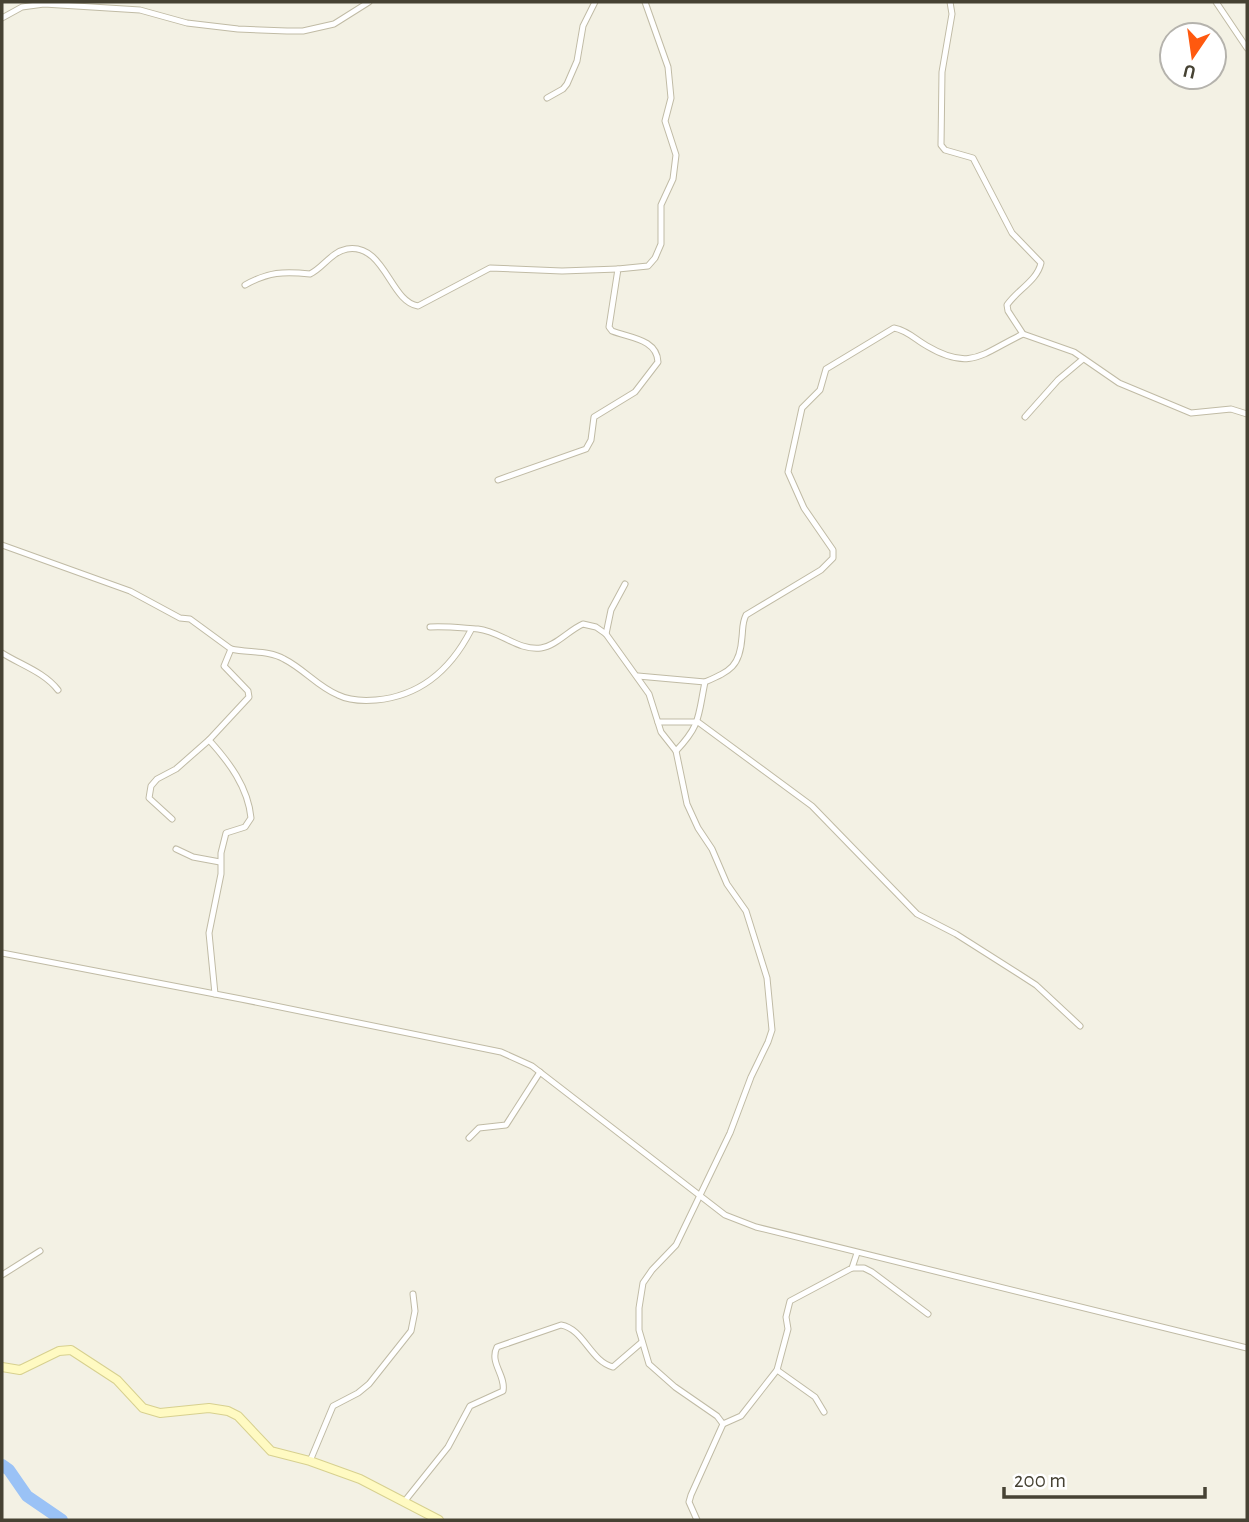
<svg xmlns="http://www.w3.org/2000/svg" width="1249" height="1522" font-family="'Alegreya Sans',sans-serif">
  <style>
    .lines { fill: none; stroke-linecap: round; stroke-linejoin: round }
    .river { stroke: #9ac2f6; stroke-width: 12 }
    .street-casing { stroke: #c0bba5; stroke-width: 7 }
    .secondary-casing { stroke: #d7d08f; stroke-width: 10 }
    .street { stroke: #fff; stroke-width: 5 }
    .secondary { stroke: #fffac2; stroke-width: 8 }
  </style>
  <rect width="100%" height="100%" fill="#f3f1e4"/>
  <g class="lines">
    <polyline class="river" points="2,1465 9,1470 27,1496 62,1520"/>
    <defs>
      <g id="street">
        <path d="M950,2L952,14L942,72L941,145L945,150L973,158L1012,233L1041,263C1037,281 1017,290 1007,305L1008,311L1023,334L1074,352L1119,383L1191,413L1231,409L1247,414"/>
        <polyline points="1216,2 1247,48"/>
        <polyline points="2,18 22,7 44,4 140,10 187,23 238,29 287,31 303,31 334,24 369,2"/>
        <polyline points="547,98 563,89 567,84 577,61 583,26 595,2"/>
        <path d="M245,285C268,272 284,271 310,274C323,268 331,252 347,249C385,243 390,302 418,306L490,268L562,271L618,269"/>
        <polyline points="1025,417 1058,380 1083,359"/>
        <path d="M498,480L586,449L591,440L594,417L635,392L658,362C657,339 630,338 612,331L609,327L618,269L648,266L655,258L661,244V205L673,179L676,155L665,121L671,98L668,67L645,2"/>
        <path d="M2,545L130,591L180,618L190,619L231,649L224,666L248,691L249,697L209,740C229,762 248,787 251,818L245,827L226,833L221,853V874L209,933L215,994"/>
        <path d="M430,627C446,626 462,628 478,629C500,631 518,651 541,648C556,646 569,630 583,624L596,627L606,634L649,694L661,732L676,751L687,804L698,828L712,849L727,884L746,911L767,978L772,1030L768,1042L751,1077L730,1133L676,1245L652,1270L643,1283L639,1308V1330L649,1364L675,1387L717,1416L723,1424L691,1495L689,1502L697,1520"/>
        <polyline points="606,634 611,610 625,584"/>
        <path d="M231,649C248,653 269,650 284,659C304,669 318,687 338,695C350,701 363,701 376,700C421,696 451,669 471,630"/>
        <path d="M2,653C21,665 44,672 58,690"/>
        <polyline points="638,676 705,682"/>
        <polyline points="658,722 698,722 812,806 917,914 956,934 1019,974 1036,985 1080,1026"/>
        <path d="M676,751C701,725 698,716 705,682C730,671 740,667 742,637C743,629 742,623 746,615L821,570L833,558V550L804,508L788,472L802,408L820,390L826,369L894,328C907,330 916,340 927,346C971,372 983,353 1023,334"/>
        <polyline points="172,819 149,798 151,786 157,779 176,769 209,740"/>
        <polyline points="176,849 193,857 220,862"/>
        <polyline points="2,953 241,999 501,1052 532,1066 725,1215 756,1227 1247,1348"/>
        <polyline points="469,1138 479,1128 506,1125 540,1072"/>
        <polyline points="852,1268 864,1268 872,1272 928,1314"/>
        <polyline points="2,1275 40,1251"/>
        <polyline points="777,1370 815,1397 824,1412"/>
        <polyline points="723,1424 741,1416 777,1370 788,1329 786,1317 790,1301 852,1268 857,1253"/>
        <polyline points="310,1461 333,1406 358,1393 369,1384 411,1331 415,1311 413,1294"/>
        <path d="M404,1502L448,1447L470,1406L503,1391C506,1375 489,1363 497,1347L561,1325C584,1329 590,1361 613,1367L642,1342"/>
      </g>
      <polyline id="secondary" points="2,1367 20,1370 59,1351 71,1350 117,1380 143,1408 160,1413 209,1408 228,1411 238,1416 271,1451 310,1461 360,1479 439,1520"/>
    </defs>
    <use href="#street" class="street-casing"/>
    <use href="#secondary" class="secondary-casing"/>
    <use href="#street" class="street"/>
    <use href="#secondary" class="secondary"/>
  </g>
  <rect width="1249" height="1522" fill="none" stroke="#464233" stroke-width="7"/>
  <g transform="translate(1193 56) rotate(193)"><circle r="33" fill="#ffffff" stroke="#b5b3ad" stroke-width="2"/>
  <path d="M0-5L12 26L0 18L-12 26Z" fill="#ff590f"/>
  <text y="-10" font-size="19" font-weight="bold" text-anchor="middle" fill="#464233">U</text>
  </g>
  <path d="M1004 1487v10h201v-10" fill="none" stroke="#464233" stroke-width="3.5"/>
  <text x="1014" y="1487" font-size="21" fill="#464233" stroke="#ffffff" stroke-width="5" paint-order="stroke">200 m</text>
</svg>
